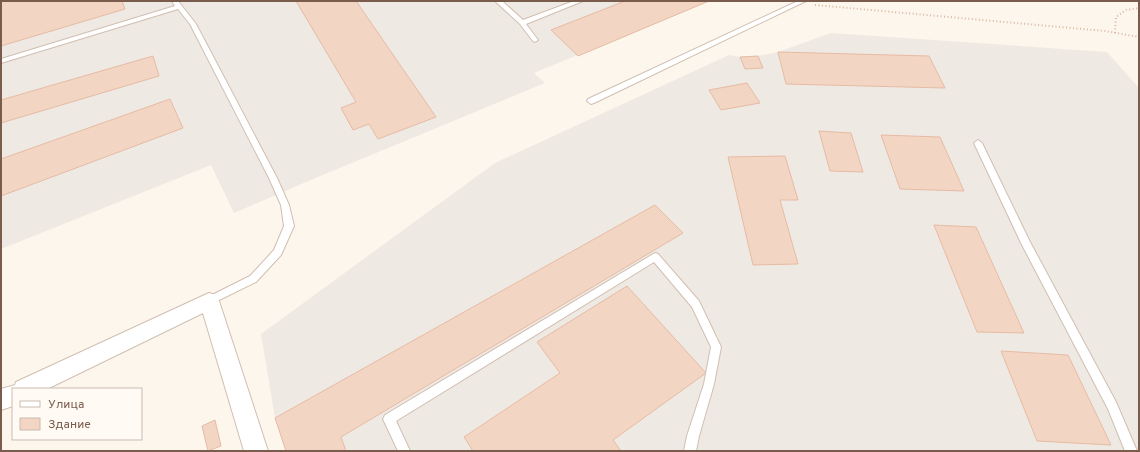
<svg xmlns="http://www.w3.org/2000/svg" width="1140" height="452" font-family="Overpass,sans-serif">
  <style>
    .industrial { fill: #efe9e4 }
    .building { fill: #f3d5c3; stroke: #e6bba3 }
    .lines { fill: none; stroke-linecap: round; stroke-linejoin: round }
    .service-casing { stroke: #d1beb0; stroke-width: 2 }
    .minor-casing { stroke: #d1beb0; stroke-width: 2 }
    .path { stroke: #d9b8a5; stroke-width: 2; stroke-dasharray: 1 2.5; stroke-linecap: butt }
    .service { fill: #fff; fill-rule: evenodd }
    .minor { fill: #fff; fill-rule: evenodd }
  </style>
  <rect width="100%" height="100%" fill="#fdf6ec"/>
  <g class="industrial">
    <polygon points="1,1 709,1 534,73 545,83 306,182 234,213 211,165 1,249"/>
    <polygon points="831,33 1107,52 1139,88 1139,451 286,451 275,418 261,334 495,163 729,55 740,57 758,56 778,52"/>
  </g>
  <g class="building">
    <polygon points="1,1 122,1 125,9 1,46"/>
    <polygon points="296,1 356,1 436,117 378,139 369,124 353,130 341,108 356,102"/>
    <polygon points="625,1 709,1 578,56 551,30"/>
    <polygon points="778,52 929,56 945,88 786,84"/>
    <polygon points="153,56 159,76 1,123 1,100"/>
    <polygon points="758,56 763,68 745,69 740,57"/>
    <polygon points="747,83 760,103 721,110 709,90"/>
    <polygon points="170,99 183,128 1,196 1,159"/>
    <polygon points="819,131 851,133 863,172 830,171"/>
    <polygon points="881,135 940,137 964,191 900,189"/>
    <polygon points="785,156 798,200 780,200 798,264 753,265 728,157"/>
    <polygon points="655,205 683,233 341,437 346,451 286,451 275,418"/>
    <polygon points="934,225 976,227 1024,333 977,332"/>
    <polygon points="627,286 706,373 613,440 621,451 473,451 464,437 560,373 537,342"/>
    <polygon points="1001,351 1068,355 1111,445 1037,441"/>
    <polygon points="215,420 221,446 208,451 202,426"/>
  </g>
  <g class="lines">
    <defs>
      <g id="service">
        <polygon points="172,1 178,1 196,24 277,178 289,205 294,226 281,255 256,282 209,305 206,304 204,301 206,298 250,276 274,250 284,226 281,205 269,178 190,24 178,9 1,63 1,59 175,6"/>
        <polygon points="495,1 502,1 523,20 574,1 583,1 526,24 538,40 535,42 533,41 520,24"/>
        <polygon points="798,1 806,1 594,103 591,104 587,101 588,99"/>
        <polygon points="978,140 982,143 1030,242 1116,402 1137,451 1125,451 1108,409 1021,243 974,143"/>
        <polygon points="655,253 658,254 699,301 721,347 714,384 699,436 696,451 684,451 687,436 704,384 711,347 692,307 654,262 396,421 410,451 398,451 383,419 385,415"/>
      </g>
      <polygon id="minor" points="209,293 216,295 219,301 268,451 244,451 203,313 47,389 13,389 13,406 1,410 1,389 15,385 16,382"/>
    </defs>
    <use href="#service" class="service-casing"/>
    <use href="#minor" class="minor-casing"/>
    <g class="path">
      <polyline points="815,5 1105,31 1139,37"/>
      <polyline points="1115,33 1116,17 1126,10 1139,8"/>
    </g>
    <use href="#service" class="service"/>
    <use href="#minor" class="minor"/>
  </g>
  <rect width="1140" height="452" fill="none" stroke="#7a5c4d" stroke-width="4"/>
  <rect x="12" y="388" width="130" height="52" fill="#fffaf3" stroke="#cabbb1"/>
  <rect x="20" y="401" width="20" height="6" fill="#ffffff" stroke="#cabbb1"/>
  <text x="48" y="408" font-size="12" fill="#7a5c4d">Улица</text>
  <rect x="20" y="418" width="20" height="12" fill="#f3d5c3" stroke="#cabbb1"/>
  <text x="48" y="428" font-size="12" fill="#7a5c4d">Здание</text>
</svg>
